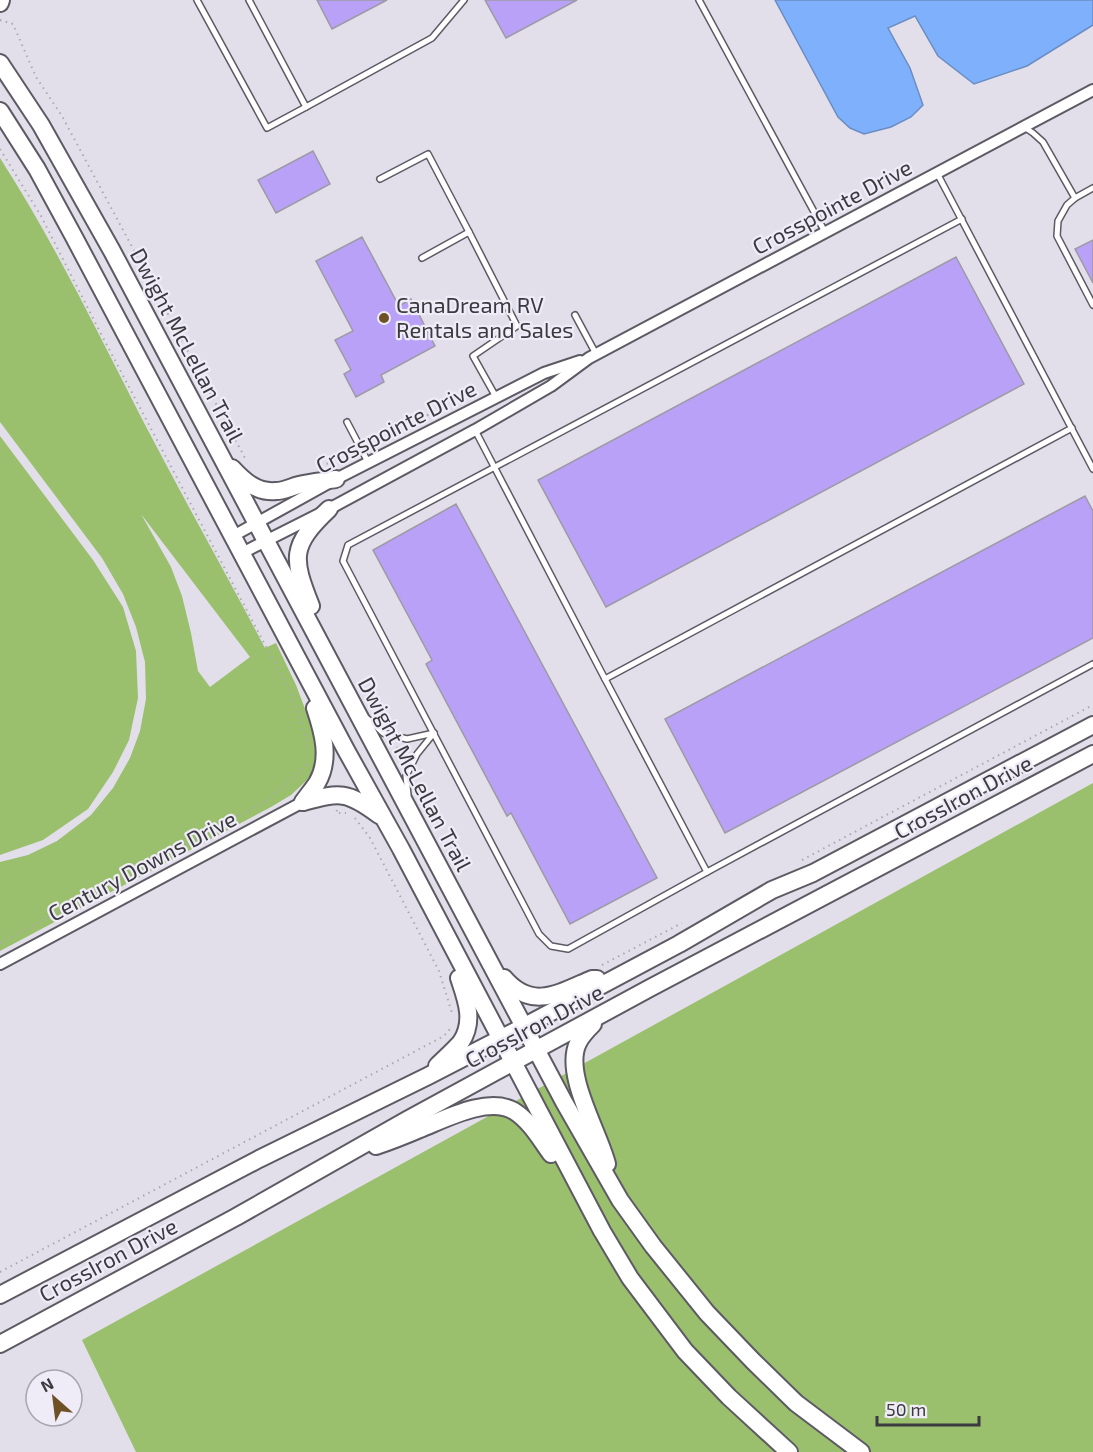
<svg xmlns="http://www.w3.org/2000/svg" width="1093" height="1452" font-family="'Exo 2',sans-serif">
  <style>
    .green { fill: #9abf6d; fill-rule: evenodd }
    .water { fill: #7fb0fc; stroke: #6b8dc3; stroke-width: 1.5 }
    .building { fill: #b8a1f6; stroke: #9c9aa4; stroke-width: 1.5 }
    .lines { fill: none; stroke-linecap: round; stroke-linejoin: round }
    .service-casing { stroke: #5d5a64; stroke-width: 8 }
    .minor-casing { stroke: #5d5a64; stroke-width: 14 }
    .secondary-casing { stroke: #5d5a64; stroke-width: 20 }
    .path { stroke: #aaa8b0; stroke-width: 2; stroke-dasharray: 1.5 4.5; stroke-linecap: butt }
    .service { stroke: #fff; stroke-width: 5 }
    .minor { stroke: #fff; stroke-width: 10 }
    .secondary { stroke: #fff; stroke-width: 16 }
    .poi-dot { fill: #6e5124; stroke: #efecf8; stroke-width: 2 }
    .labels { text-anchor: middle; stroke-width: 4.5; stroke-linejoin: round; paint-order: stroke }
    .street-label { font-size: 22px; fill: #3b3a3e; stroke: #efecf8 }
    .poi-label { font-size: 22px; fill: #3b3a3e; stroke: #efecf8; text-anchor: start }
  </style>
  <rect width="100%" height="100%" fill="#e2dfea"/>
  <g class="green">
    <path d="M0,158C54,242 97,331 142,419C182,496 225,572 265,648L276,643L296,685L316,738L318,758L314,771L306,781L291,795L271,807L0,951V862L28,855L57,841L91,815L113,788L130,758L140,731L146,699L145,662L136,627L123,594L102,558L0,422ZM141,514L250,657L210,687L198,671L191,633L182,596L171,567Z"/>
    <polygon points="0,436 93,560 123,607 136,651 138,698 129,740 113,772 88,809 43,840 0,855"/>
    <polygon points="1093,783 1093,1452 136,1452 82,1340"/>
  </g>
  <polygon class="water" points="775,0 1093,0 1093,25 1027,66 974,84 938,56 915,16 888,28 910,68 923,105 911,117 891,127 864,134 850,128 838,117"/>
  <g class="building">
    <polygon points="317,0 387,0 332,29"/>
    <polygon points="485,0 577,0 506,38"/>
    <polygon points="313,151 330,184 276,213 258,180"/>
    <polygon points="362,237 399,306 411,299 435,346 381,375 384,382 356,397 344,374 351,370 335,340 353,331 316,261"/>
    <polygon points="1093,240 1093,283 1075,249"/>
    <polygon points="956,257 1024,384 606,607 538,480"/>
    <polygon points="1085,496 1093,511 1093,638 725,833 665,719"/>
    <polygon points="456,504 657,878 570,924 511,813 507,816 426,664 432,660 373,550"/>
  </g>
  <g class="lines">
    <defs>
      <g id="service">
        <polyline points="197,0 267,128 306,107 249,0"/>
        <polyline points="699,0 825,232"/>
        <polyline points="306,107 432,38 464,0"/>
        <polyline points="1024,127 1033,133 1043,142 1075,198 1093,188"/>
        <polyline points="937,173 1093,469"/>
        <polyline points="380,179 428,154 469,232"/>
        <polyline points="1075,198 1067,205 1058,221 1057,236 1093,305"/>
        <polyline points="422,258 469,232 517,326 473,356 496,397"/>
        <polyline points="575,315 596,354"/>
        <polyline points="347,422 368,462"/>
        <polyline points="475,430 605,679 1072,428"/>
        <polyline points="605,679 707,872 568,949 551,946 539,934 343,561 348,545 962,219"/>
        <polyline points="368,719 383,733 407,739 434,733"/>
        <polyline points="408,795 406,776 417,754 434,733"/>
        <polyline points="707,872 1093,664"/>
      </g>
      <g id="minor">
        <polyline points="233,536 336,479 544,373 580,361"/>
        <polyline points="242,553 329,509 475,430 551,386 589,358 1093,90"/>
        <polyline points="0,964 303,802"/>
      </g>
      <g id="secondary">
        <polyline points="0,3 1,0"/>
        <polyline points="0,63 41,125 112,251 564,1102 620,1200 653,1246 707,1313 753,1361 796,1403 861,1452"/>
        <polyline points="0,111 37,169 74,237 346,750 401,849 602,1231 630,1278 685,1351 729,1397 789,1452"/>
        <path d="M232,468C244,481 257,493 276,491C284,491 291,487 299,485C311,482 324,481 336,479"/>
        <path d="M311,606C292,558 290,546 329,509"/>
        <path d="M303,802C307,796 313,789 317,783C331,759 323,732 315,708"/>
        <path d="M303,802C341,792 347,791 379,815"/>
        <path d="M504,978C532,1011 559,993 592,979H597"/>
        <path d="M593,1024C588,1029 581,1036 578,1043C563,1074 599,1132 607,1164"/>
        <path d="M437,1066C445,1058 454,1050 461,1042C475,1021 466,999 459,978"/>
        <path d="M376,1146C391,1141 406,1135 420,1129C445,1119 488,1096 514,1111C530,1121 540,1139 551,1154"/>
        <polyline points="0,1295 259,1159 428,1076 525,1026 679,944 772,890 813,873 1093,725"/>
        <polyline points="0,1344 236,1217 407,1120 495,1072 650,988 1093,754"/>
      </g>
    </defs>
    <use href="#service" class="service-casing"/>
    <use href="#minor" class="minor-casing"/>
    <use href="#secondary" class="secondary-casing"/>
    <g class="path">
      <polyline points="0,20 13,24 36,77 62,116 245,458"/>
      <polyline points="0,149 41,216 99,330 292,696 307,741 308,751"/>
      <polyline points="412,425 427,415 433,416"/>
      <polyline points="321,466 324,464 342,462"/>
      <polyline points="397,747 404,761"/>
      <polyline points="337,810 336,813 346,813"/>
      <polyline points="355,818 370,838 439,971 452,1013"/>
      <polyline points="802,860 1093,705"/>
      <polyline points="0,943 265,802 308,763"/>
      <polyline points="602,965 682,923"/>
      <polyline points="0,1272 442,1037 447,1033 452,1026"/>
    </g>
    <use href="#service" class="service"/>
    <use href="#minor" class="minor"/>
    <use href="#secondary" class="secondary"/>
  </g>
  <circle class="poi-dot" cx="384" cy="318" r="6"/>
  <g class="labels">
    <g class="street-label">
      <text transform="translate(832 207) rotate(-28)" y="8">Crosspointe Drive</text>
      <text transform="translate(187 345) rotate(62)" y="8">Dwight McLellan Trail</text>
      <text transform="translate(396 427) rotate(-27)" y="8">Crosspointe Drive</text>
      <text transform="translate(415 774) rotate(62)" y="8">Dwight McLellan Trail</text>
      <text transform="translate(963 797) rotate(-28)" y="8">CrossIron Drive</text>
      <text transform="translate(142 866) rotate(-28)" y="8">Century Downs Drive</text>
      <text transform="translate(534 1026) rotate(-28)" y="8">CrossIron Drive</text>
      <text transform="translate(108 1260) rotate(-28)" y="8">CrossIron Drive</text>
    </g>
    <g class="poi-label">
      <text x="396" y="313">CanaDream RV<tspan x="396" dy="25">Rentals and Sales</tspan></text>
    </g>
  </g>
  <g transform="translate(54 1398) rotate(332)"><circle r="28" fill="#efecf8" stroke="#a7a5ae" stroke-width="1.5"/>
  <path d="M0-4.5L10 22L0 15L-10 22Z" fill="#6e5124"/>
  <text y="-9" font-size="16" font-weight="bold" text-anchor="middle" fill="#3b3a3e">N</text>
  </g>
  <path d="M877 1416v9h102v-9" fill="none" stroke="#3b3a3e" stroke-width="3"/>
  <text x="886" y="1416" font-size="18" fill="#3b3a3e" stroke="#efecf8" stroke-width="4.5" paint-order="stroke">50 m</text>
</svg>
